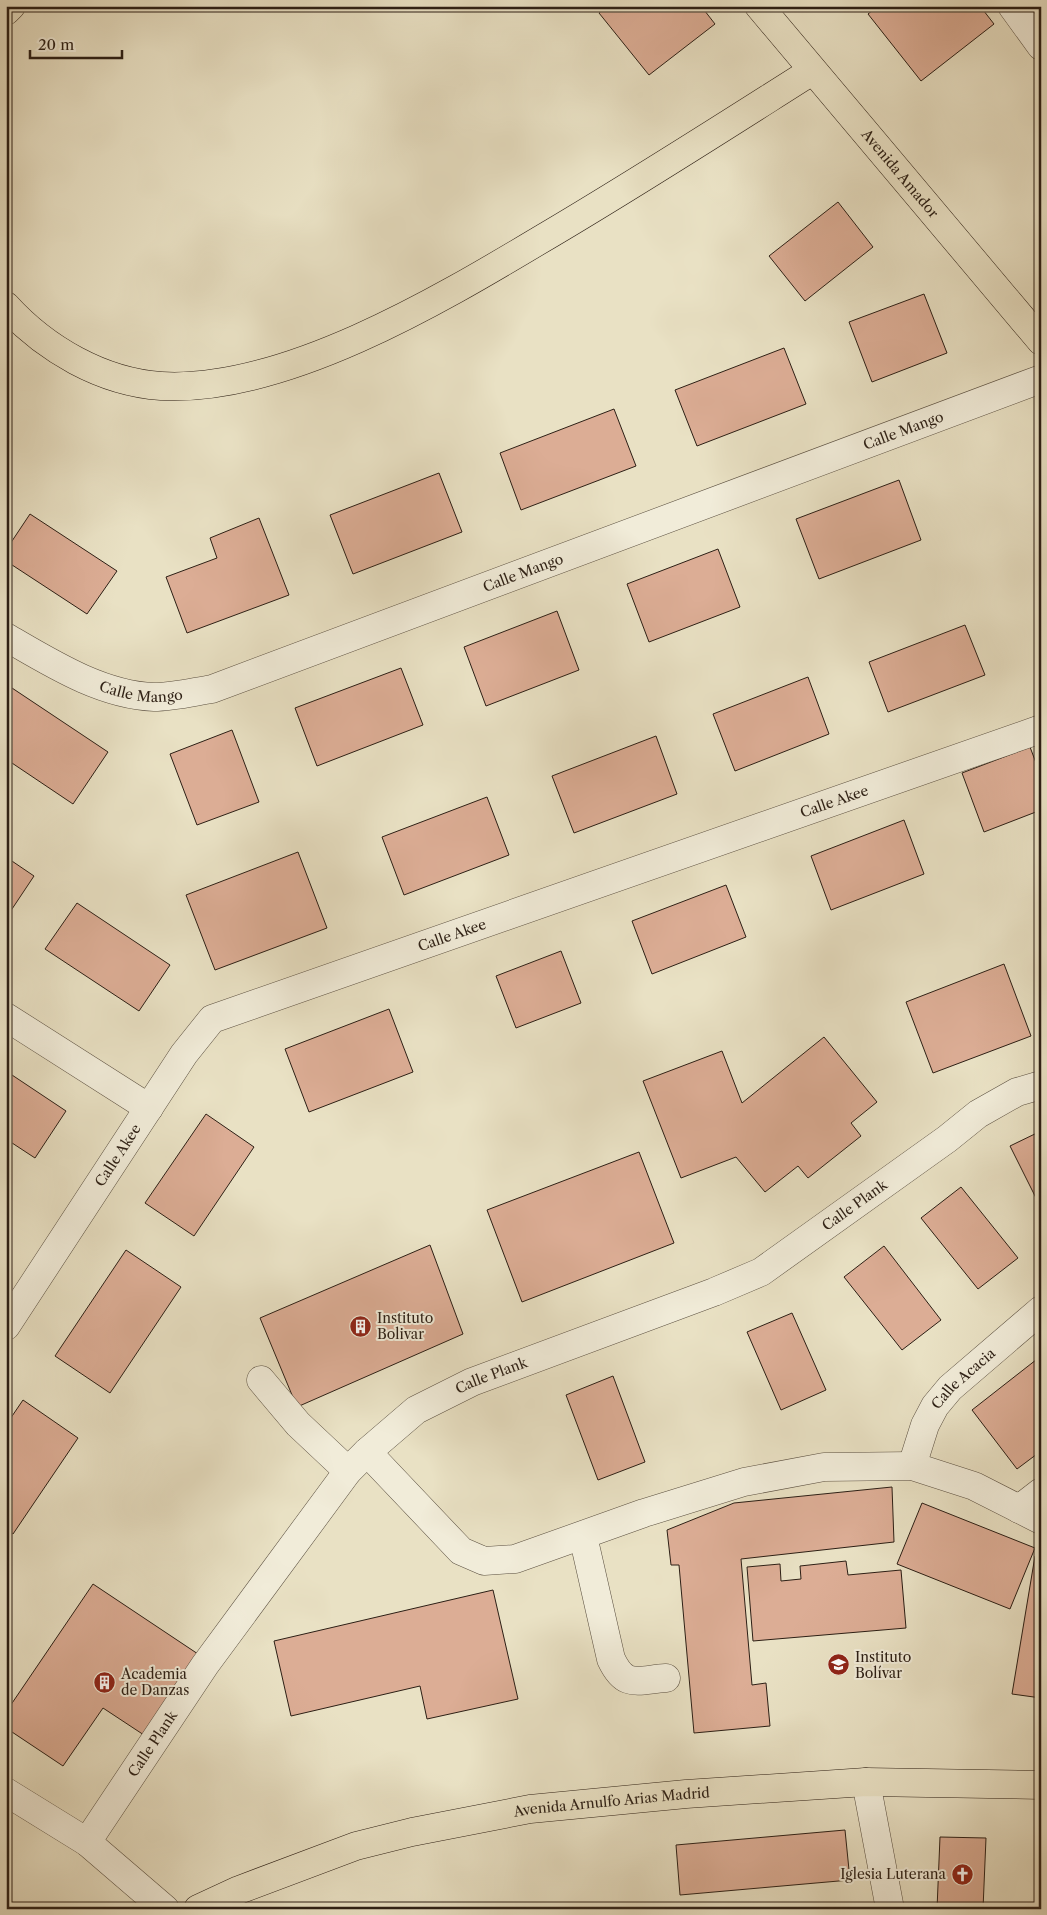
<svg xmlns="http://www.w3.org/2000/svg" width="1047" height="1915" font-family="'Libre Caslon Text',serif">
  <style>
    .building { fill: #dcad95; stroke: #2c1f15 }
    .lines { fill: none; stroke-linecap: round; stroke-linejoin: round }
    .minor-casing { stroke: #5b5041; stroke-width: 29 }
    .major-casing { stroke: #2c1f15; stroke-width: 29 }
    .highway-casing { stroke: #2c1f15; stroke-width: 29 }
    .minor { stroke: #f1ecd9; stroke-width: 28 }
    .major { stroke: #e9e1c4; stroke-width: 28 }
    .highway { stroke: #e9e1c4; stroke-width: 28 }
    .labels { text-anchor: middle; stroke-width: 4; stroke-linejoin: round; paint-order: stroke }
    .street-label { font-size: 14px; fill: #2c1f15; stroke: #f1ecd9 }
    .poi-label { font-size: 14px; fill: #2c1f15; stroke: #f1ecd9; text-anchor: start }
  </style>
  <rect width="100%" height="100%" fill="#e9e1c4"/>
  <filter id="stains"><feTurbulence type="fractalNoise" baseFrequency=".004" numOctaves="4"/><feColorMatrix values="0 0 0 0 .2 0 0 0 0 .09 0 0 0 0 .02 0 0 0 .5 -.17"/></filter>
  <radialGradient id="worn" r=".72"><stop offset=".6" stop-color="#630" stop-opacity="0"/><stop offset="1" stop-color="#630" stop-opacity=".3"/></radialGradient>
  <g class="building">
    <polygon points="607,6 701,6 715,24 649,75 599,13"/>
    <polygon points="878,6 980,6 994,24 921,81 868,14"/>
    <polygon points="838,202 873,247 805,301 769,256"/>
    <polygon points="924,294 947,353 872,382 849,322"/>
    <polygon points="784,348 806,404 697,446 675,390"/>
    <polygon points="614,409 636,466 521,510 500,453"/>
    <polygon points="439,473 462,532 353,574 330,515"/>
    <polygon points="899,480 921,540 819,579 796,519"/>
    <polygon points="30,514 117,571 87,614 6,561 6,550"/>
    <polygon points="259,518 289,595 187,633 166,577 217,558 210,538"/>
    <polygon points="718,549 740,607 649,642 627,584"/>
    <polygon points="557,611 579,670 486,706 464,647"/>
    <polygon points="965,625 985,675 888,712 869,662"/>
    <polygon points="401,668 423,725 317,766 295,708"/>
    <polygon points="808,677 829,734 735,771 713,714"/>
    <polygon points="12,688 108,752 73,804 6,759 6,697"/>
    <polygon points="232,730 259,802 197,825 170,754"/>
    <polygon points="656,736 677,794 574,833 552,776"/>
    <polygon points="1030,747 1041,776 1041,810 984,832 962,773"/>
    <polygon points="487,797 509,855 404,895 382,837"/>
    <polygon points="904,820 924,874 831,910 811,856"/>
    <polygon points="298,852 327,928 215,970 186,895"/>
    <polygon points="6,857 34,876 6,918"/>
    <polygon points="726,885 746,937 652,974 632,921"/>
    <polygon points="77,903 170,965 139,1011 45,949"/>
    <polygon points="561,951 581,1003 516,1028 496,976"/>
    <polygon points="1004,964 1031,1036 933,1073 906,1002"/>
    <polygon points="389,1009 413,1072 309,1112 285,1049"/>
    <polygon points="824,1037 877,1102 851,1123 861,1136 808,1178 798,1166 765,1192 736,1157 681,1178 643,1081 722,1051 742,1103"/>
    <polygon points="6,1071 66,1111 35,1158 6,1139"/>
    <polygon points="206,1114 254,1147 194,1236 145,1203"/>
    <polygon points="1041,1131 1041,1208 1010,1146"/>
    <polygon points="639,1152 674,1243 522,1302 487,1210"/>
    <polygon points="961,1187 1018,1258 978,1289 921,1218"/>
    <polygon points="430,1245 463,1334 297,1407 260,1318"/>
    <polygon points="884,1246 941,1320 902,1350 844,1277"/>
    <polygon points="126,1250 181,1287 110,1393 55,1356"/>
    <polygon points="792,1313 826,1390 781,1410 747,1332"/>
    <polygon points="1041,1356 1041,1451 1017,1469 972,1410"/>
    <polygon points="613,1376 645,1462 598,1480 566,1395"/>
    <polygon points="23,1400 78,1438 13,1534 6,1530 6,1425"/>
    <polygon points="892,1487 894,1542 741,1559 752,1685 766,1683 770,1726 694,1733 679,1565 671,1565 667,1530 734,1503"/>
    <polygon points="922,1503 1035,1548 1010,1609 897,1564"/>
    <polygon points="1035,1556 1041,1556 1041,1698 1012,1694"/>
    <polygon points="846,1561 848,1575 901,1570 906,1628 753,1641 747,1567 780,1564 781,1581 801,1579 800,1566"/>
    <polygon points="93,1584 201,1656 147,1737 103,1708 63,1766 6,1728 6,1712"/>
    <polygon points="493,1590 518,1699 427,1719 420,1686 291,1716 274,1641"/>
    <polygon points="845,1830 850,1880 680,1895 676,1845"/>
    <polygon points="940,1837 986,1838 983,1909 937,1909"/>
  </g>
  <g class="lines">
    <defs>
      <g id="minor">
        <polyline points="1012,6 1041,46"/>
        <path id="s1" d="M6,637C51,663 101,695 154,697C173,697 193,692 212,689L1041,379"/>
        <polyline points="6,1017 149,1108"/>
        <path id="s2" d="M6,1326L184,1054L212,1019L1041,729"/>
        <polyline points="261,1380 298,1424 348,1471"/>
        <polyline points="367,1452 461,1551 484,1561 515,1559 644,1513 744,1482 824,1467 912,1466 974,1486 1041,1520"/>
        <path id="s3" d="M912,1466L925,1425L935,1406L950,1388L1041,1310"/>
        <polyline points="1019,1509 1041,1492"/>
        <path d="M583,1536L611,1659C625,1689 637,1680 666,1678"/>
        <polyline points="866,1782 890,1909"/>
        <polyline points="6,1792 87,1842 165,1909"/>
        <path id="s4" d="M87,1842L205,1665L348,1471L367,1452L416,1410L472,1382L714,1292L761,1272L947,1139L978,1114L1017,1092L1041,1085"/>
      </g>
      <g id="major">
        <path id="s5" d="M759,6L1041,341"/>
        <path id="s6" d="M198,1909L239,1890L356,1846L412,1832L530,1809L686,1794L866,1782L1041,1785"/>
      </g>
      <g id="highway">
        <polyline points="6,11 11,6"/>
        <path d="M6,306C45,349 102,382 161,386C283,393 438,301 540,240C632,186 722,128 812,71"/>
      </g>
    </defs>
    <use href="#minor" class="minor-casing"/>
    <use href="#major" class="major-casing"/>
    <use href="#highway" class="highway-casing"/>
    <use href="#minor" class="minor"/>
    <use href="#major" class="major"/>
    <use href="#highway" class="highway"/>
  </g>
  <defs>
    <symbol id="building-disc" viewBox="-11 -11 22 22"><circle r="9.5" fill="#8f2418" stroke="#f1ecd9"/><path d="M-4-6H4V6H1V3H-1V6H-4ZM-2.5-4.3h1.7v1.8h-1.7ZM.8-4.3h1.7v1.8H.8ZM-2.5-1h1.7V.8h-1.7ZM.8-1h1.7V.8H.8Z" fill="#fff"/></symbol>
    <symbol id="school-disc" viewBox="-11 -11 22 22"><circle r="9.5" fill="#8f2418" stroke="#f1ecd9"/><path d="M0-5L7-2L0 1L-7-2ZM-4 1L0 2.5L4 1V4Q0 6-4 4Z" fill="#fff"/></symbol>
    <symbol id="church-disc" viewBox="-11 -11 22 22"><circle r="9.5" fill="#8f2418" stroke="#f1ecd9"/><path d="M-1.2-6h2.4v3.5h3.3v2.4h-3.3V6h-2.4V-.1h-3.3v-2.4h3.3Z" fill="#fff"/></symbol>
  </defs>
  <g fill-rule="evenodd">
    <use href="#building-disc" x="348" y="1314" width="25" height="25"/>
    <use href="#school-disc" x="826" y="1652" width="25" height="25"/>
    <use href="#building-disc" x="92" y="1670" width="25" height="25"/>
    <use href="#church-disc" x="950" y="1862" width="25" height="25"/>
  </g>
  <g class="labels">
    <g class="street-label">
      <text dy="5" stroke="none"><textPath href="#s5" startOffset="219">Avenida Amador</textPath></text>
      <text dy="5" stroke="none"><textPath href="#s1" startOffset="958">Calle Mango</textPath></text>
      <text dy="5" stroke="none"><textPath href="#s1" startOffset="552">Calle Mango</textPath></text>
      <text dy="5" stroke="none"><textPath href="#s1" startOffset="148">Calle Mango</textPath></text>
      <text dy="5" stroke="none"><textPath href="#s2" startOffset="1029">Calle Akee</textPath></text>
      <text dy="5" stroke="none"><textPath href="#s2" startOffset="624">Calle Akee</textPath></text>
      <text dy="5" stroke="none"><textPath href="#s2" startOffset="204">Calle Akee</textPath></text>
      <text dy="5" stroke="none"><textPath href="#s4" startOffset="1032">Calle Plank</textPath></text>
      <text dy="5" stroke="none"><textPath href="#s4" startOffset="628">Calle Plank</textPath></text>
      <text dy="5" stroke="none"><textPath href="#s3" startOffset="104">Calle Acacia</textPath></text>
      <text dy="5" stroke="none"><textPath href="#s4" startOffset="118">Calle Plank</textPath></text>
      <text dy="5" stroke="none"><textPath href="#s6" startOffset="430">Avenida Arnulfo Arias Madrid</textPath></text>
    </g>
    <g class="poi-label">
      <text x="377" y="1323">Instituto<tspan x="377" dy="16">Bolivar</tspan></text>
      <text x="855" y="1662">Instituto<tspan x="855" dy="16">Bolívar</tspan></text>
      <text x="121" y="1679">Academia<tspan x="121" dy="16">de Danzas</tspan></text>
      <text x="946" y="1879" text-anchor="end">Iglesia Luterana</text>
    </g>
  </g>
  <rect width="1047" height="1915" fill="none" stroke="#e9e1c4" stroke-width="25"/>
  <rect x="8" y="8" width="1032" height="1900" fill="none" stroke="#2c1f15" stroke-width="2.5"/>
  <rect x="12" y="12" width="1022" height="1890" fill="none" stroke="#2c1f15"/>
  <path d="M30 50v8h92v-8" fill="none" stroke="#2c1f15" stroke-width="2.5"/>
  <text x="38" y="50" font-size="15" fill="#2c1f15" stroke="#f1ecd9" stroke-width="4" paint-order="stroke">20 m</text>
  <rect width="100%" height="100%" filter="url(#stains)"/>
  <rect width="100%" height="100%" fill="url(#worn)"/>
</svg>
